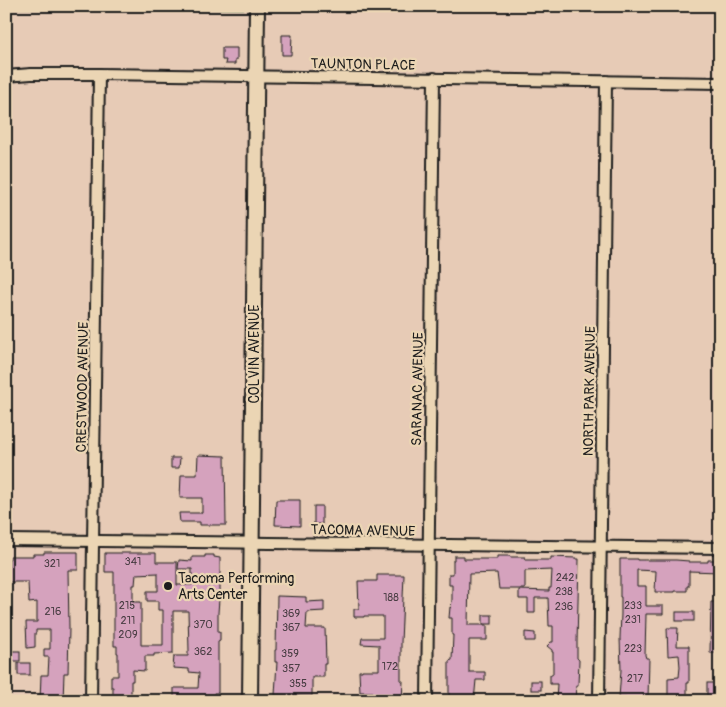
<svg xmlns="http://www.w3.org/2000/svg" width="726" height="707" font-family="Pangolin,sans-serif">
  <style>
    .green { fill: #aae2a6; stroke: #637f61 }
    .building { fill: #d5a2bd; stroke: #1c1c1c; fill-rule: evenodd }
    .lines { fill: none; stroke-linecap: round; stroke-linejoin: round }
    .street-casing { stroke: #1c1c1c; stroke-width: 14 }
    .secondary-casing { stroke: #1c1c1c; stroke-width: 18 }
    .street { stroke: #ebd5b4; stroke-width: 10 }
    .secondary { stroke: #ebd5b4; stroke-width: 14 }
    .poi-dot { fill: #1c1c1c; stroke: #ebd5b4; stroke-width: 2 }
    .labels { text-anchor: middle; stroke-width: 4.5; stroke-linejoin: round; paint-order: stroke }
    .number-label { font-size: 11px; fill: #4a3e44 }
    .street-label { font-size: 14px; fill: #1c1c1c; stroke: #ebd5b4 }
    .poi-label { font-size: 14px; fill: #1c1c1c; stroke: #ebd5b4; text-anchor: start }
  </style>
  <rect width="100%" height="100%" fill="#e7cbb6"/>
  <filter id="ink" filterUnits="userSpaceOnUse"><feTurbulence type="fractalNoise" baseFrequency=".02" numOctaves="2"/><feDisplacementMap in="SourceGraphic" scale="10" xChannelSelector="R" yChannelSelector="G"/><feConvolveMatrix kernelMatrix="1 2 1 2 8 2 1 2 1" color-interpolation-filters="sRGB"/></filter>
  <g filter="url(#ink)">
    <polygon class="green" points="6,6 245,6 245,9 6,8"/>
    <g class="building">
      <polygon points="282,35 292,35 291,55 282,55"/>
      <polygon points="222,48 237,48 237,60 235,60 235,64 225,64 226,60 222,60"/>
      <polygon points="198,455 225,456 226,525 200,525 200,522 180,522 179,513 202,513 202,498 180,498 181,475 197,475"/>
      <polygon points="171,458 180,458 179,468 171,468"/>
      <polygon points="276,500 300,500 300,526 275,525"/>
      <rect x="314" y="506" width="8" height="18"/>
      <polygon points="44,552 78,552 78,570 68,570 69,628 68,673 64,673 63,701 40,701 41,675 48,675 49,657 44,657 44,649 50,649 50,630 36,630 36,633 35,633 35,647 27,648 26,622 37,622 37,602 29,603 28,582 9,582 9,559 10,559 10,556 33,556 33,554 44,554"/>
      <path d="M105,553H156V562H177V585H192V569H178L179,560L192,561V557H205V555H214V557L220,558V599H219L218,613V632H220V641L218,642V693H214V701H191V698H174V688H198L199,673L189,672V669L173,668L174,656H188V652L189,651L188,611H173V653L154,654V656H145V671L133,670V681H131V700L116,701V699H113V687H111V676H118V653H117V646H114V572H105ZM158,573V591H147V601H158V610H163V645H141V602H133V585H135L136,574Z"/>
      <polygon points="454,556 464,556 464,559 497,559 497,556 510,556 510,557 525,557 525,560 551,560 551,557 576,558 576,559 579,559 577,643 577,658 579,660 578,685 576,685 575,701 556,701 557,684 550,684 550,675 552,675 553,673 553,652 552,652 552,650 547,646 551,642 553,642 553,626 549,626 548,598 535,598 535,613 528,613 528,599 519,599 519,590 549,591 549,588 551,588 552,570 525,571 525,589 499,589 497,573 469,574 468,625 487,625 487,640 469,640 469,672 485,672 485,680 476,680 474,701 449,701 449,661 452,660 453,635 452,635 452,618 449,618 450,607 451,608 452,600 452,585 449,585 449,574 453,574 453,560 454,560"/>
      <polygon points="620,559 637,559 637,560 676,560 689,561 689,562 708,562 708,560 720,560 720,572 689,571 689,586 687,586 687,591 675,591 675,592 655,592 656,571 637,570 637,586 646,586 646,606 663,606 663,614 646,614 645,655 646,658 649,658 648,698 619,698 621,670 620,638 621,614 621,597 620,597"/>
      <polygon points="377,575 404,575 401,642 401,681 403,681 402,701 373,701 373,692 360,692 359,671 362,671 362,670 379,670 379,645 361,644 362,638 383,638 383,616 364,616 364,617 354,617 354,609 359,609 358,581 377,581"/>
      <polygon points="277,596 306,597 306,602 324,601 324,611 307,612 306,628 325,628 326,664 324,664 324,677 312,677 312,696 275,695 277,662 275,662 275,650 276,650"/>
      <polygon points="711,602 720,602 720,653 710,653"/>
      <rect x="676" y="612" width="18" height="9"/>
      <rect x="483" y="615" width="9" height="9"/>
      <polygon points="667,628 678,628 677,646 689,646 689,683 687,683 687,698 668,698 668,678 679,677 680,667 679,655 668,656"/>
      <polygon points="525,632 535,633 535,641 525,641"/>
      <rect x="11" y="651" width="9" height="10"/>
      <rect x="18" y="663" width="12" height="12"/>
      <rect x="531" y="681" width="10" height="9"/>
      <rect x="707" y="683" width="13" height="18"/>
    </g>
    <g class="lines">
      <defs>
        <g id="street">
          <polyline points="6,76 31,74 99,74 720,83"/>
          <polyline points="6,540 720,548"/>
          <polyline points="91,701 99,74"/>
          <polyline points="427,701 434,78"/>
          <polyline points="599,701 606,81"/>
        </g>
        <polyline id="secondary" points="250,701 257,6"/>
      </defs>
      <use href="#street" class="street-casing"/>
      <use href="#secondary" class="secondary-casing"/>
      <use href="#street" class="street"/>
      <use href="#secondary" class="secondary"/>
    </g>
  </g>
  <circle class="poi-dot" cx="168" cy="586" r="5"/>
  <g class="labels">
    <g class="number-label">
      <text x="133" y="565">341</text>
      <text x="52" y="567">321</text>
      <text x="565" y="581">242</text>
      <text x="564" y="595">238</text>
      <text x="391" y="601">188</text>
      <text x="127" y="609">215</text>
      <text x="633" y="609">233</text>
      <text x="564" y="610">236</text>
      <text x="53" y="615">216</text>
      <text x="291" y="617">369</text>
      <text x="633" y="623">231</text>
      <text x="128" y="624">211</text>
      <text x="203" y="628">370</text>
      <text x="291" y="631">367</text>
      <text x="128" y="638">209</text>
      <text x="633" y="652">223</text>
      <text x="203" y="655">362</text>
      <text x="290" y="657">359</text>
      <text x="390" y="670">172</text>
      <text x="291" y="672">357</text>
      <text x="635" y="682">217</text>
      <text x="298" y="687">355</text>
    </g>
    <g class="street-label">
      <text transform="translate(363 64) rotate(1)" y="5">TAUNTON PLACE</text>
      <text transform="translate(254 354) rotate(-90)" y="5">COLVIN AVENUE</text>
      <text transform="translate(82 387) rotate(-89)" y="5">CRESTWOOD AVENUE</text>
      <text transform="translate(417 389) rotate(-89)" y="5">SARANAC AVENUE</text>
      <text transform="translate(589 391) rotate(-89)" y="5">NORTH PARK AVENUE</text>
      <text transform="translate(363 530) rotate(1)" y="5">TACOMA AVENUE</text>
    </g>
    <g class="poi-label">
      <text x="178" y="583">Tacoma Performing<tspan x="178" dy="16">Arts Center</tspan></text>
    </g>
  </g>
  <rect width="726" height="707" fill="none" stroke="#ebd5b4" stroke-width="25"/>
  <rect x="12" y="12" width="701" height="682" fill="none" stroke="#1c1c1c" stroke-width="2" filter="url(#ink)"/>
</svg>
